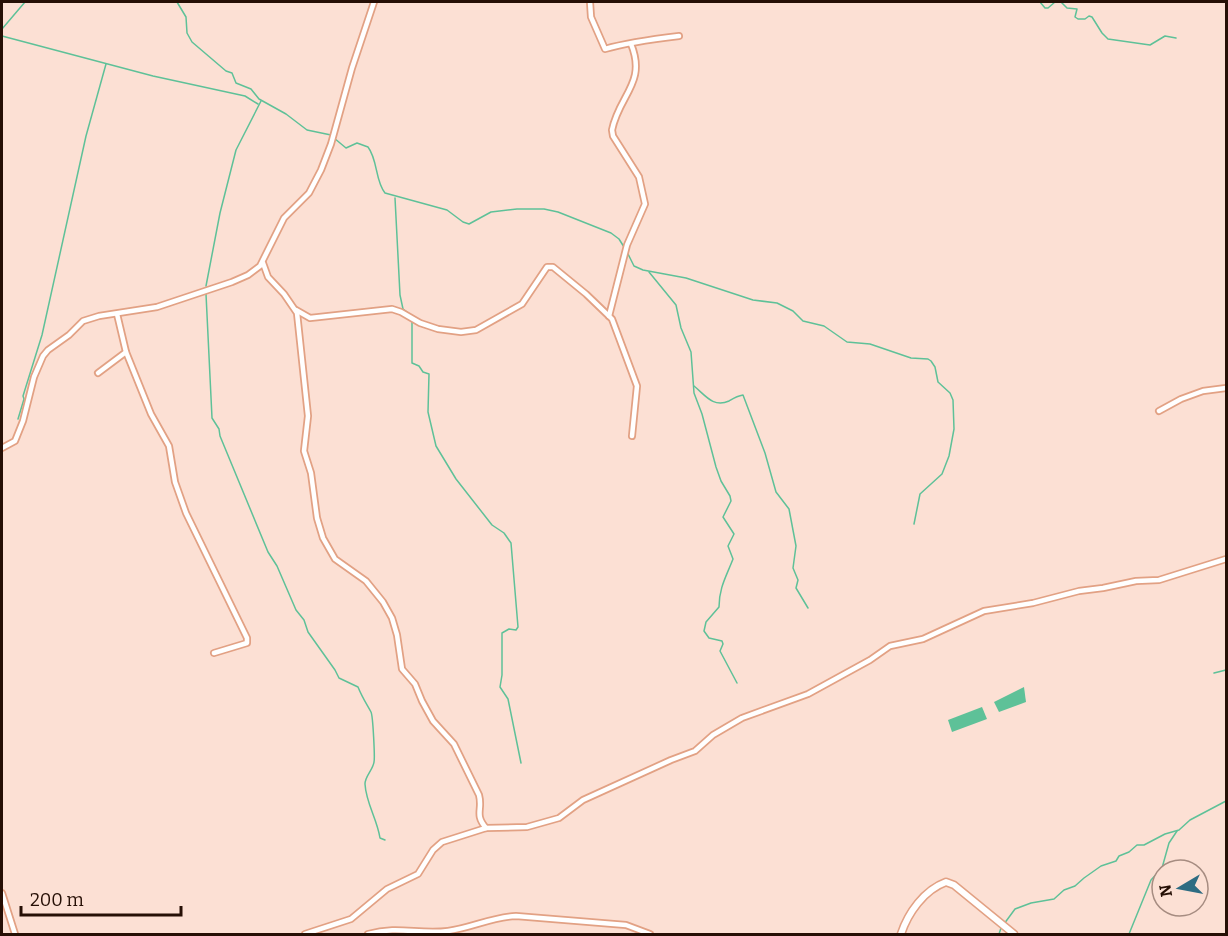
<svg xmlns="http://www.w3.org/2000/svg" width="1228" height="936" font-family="Bitter,serif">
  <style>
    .water { fill: #5ec198 }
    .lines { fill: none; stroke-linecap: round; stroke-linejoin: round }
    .stream { stroke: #5ec198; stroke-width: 1.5 }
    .street-casing { stroke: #e2a184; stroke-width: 8 }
    .secondary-casing { stroke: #e2a184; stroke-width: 9 }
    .street { stroke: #fff; stroke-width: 4.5 }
    .secondary { stroke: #fff; stroke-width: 6 }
  </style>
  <rect width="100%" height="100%" fill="#fce0d4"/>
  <g class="water">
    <polygon points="1024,687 1026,702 999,712 994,702"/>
    <polygon points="982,707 987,719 952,732 948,720"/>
  </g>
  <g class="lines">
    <g class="stream">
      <polyline points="177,2 186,17 187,33 192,42 226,71 232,73 236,83 251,89 259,99 286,114 307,130 331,135"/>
      <polyline points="1040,2 1045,8 1048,8 1055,2"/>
      <polyline points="1061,2 1067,8 1077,9 1075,17 1078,19 1085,19 1089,16 1092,17 1102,33 1108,39 1150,45 1165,36 1176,38"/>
      <polyline points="2,29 25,2"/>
      <polyline points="2,36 153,76 245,96 258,104"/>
      <path d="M334,138L346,148L357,143L368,147C378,160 375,181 385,193L447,210L463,222L469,224L491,212L517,209H544L558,212L611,233L619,239L624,247"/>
      <polyline points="395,198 400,295 403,309 412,316"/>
      <polyline points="628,254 634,266 643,270 686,278 753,300 777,303 793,311 803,321 824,326 847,342 870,344 911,358 928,359 931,361 935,367 938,382 950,393 953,400 954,429 949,456 942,474 920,494 914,524"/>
      <path d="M649,272L676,305L681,328L691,352L694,393L702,414L716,467L721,481L730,496L731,501L723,517L734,534L728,546L733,559C726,577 719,588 719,607L706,622L704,631L709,638L722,641L723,644L720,651L737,683"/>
      <polyline points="206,286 220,213 236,150 261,101"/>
      <path d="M206,294L212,418L219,429L220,436L268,552L277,566L296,610L304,620L308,632L335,670L339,678L358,687C362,697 366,703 371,712C373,716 375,758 374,762C373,770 365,776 365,784C366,803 377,819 380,838L385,840"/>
      <polyline points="412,321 412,363 419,366 423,372 429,374 428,412 436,446 456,479 492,525 504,533 511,543 518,627 516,630 509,629 502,633 502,675 500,687 508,699 521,763"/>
      <path d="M694,386C705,395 713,408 729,401C734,398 737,396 743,395L765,453L776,492L789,509L796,546L793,568L798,580L796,588L808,608"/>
      <polyline points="18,419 24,399 23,396 42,335 86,136 106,64"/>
      <polyline points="1214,673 1226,670"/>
      <polyline points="1004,924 1015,909 1031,903 1054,899 1064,890 1075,886 1084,878 1101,866 1116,861 1119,856 1129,852 1137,845 1144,845 1165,834 1179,830 1190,820 1226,801"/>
      <polyline points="999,934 1001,928"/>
      <polyline points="1129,934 1151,880 1162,868 1169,843 1177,831"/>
    </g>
    <defs>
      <g id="street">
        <path d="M590,2L591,17L605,49C629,42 654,39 679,36"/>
        <path d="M263,263L268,277L284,294L297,313L308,416L304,451L311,473L317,518L323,538L335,559L366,581L383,602L392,618L397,635L402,669L415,684L422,701L433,721L454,744L479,795C483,810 474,814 486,828"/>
        <polyline points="296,310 310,318 392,309 401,312 420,323 438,329 461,332 476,330 522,304 547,267 553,267 586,294 612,319 637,386 632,436"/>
        <path d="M609,316L627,245L645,204L639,177L613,136L612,130C619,95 647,83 631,44"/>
        <polyline points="126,352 151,414 169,446 175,482 186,513 247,638 247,643 214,653"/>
        <polyline points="98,373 126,352 117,314"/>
        <polyline points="1159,411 1181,399 1203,391 1226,388"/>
        <polyline points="2,448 15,441 23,421 34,377 43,356 48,350 69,335 83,321 99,316 157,307 232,282 248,275 260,266 284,218 309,193 321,170 331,144 352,68 374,2"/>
        <polyline points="2,893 15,934"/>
        <polyline points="305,934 351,919 387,889 418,874 433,850 442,842 486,828 527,827 559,818 583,800 671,760 695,751 713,735 742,718 808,694 870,660 890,646 923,639 984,611 1033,603 1079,591 1103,588 1136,581 1159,580 1226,559"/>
        <path d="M368,934C399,925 418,935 448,931C471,928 492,917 516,916L626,925L650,934"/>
      </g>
      <path id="secondary" d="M901,934C908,913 924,890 946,882L954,885L1014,934"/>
    </defs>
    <use href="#street" class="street-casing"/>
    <use href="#secondary" class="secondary-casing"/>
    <use href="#street" class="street"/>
    <use href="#secondary" class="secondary"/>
  </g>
  <rect width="1228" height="936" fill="none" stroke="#260f05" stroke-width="6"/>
  <g transform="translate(1180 888) rotate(260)"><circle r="28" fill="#fce0d4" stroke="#a68c81" stroke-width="1.5"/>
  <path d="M0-4.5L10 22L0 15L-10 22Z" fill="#2e6c82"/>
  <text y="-9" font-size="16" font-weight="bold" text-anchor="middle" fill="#260f05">N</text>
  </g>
  <path d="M21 906v9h160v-9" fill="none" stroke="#260f05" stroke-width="3"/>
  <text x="30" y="906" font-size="18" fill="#260f05" stroke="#fce0d4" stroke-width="4.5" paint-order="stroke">200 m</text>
</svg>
